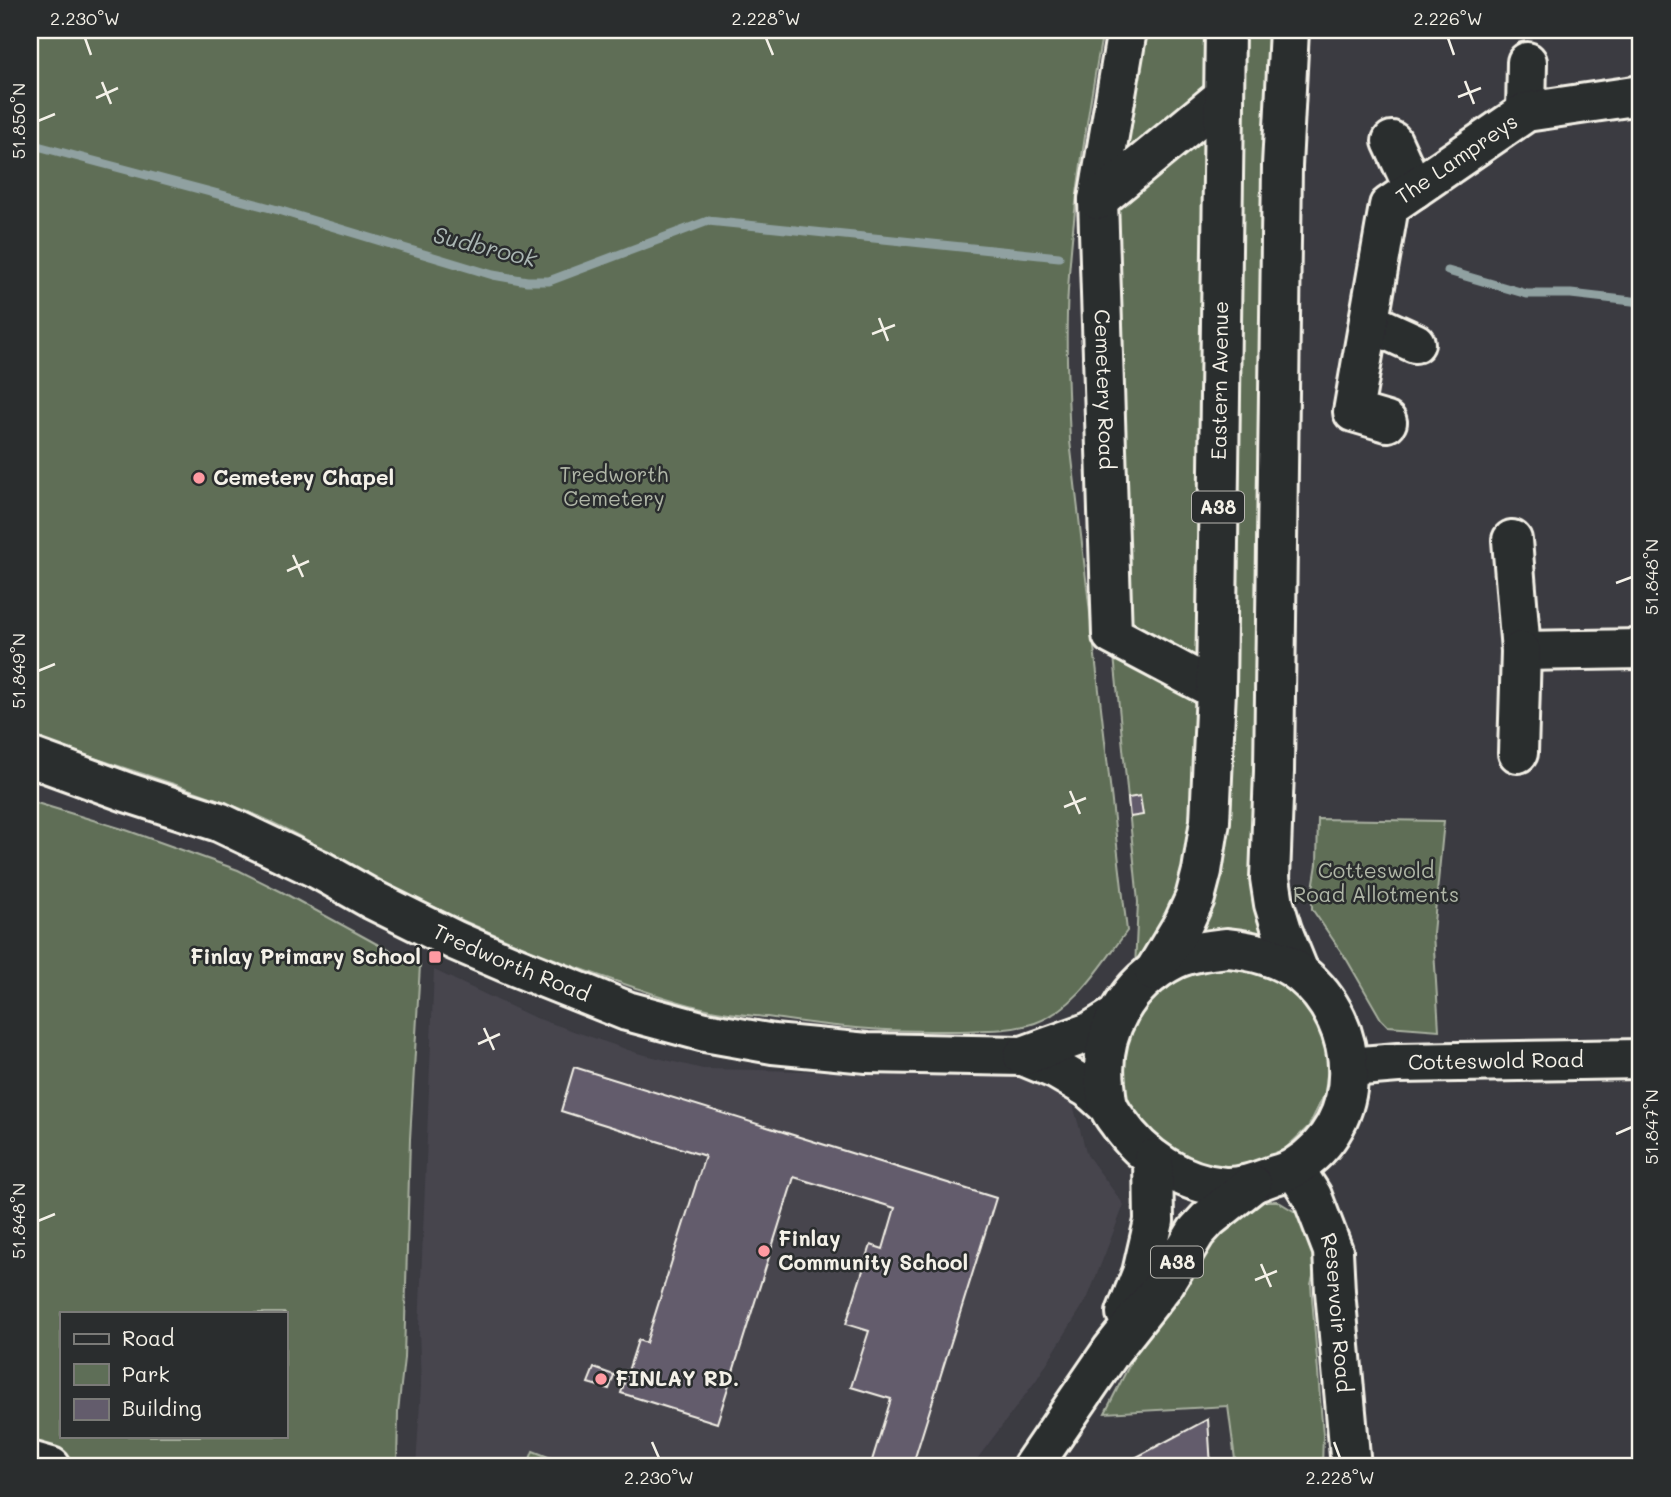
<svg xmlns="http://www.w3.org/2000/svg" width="1671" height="1497" font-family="Mali,sans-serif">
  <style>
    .built { fill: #47454e }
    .green { fill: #5e6e57; stroke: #a9b0a0; stroke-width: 2; fill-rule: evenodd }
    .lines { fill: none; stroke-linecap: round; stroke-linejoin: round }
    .stream { stroke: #90a1a1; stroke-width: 9 }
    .building { fill: #635c6c; stroke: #f4f1e8; stroke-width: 2 }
    .minor-casing { stroke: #f4f1e8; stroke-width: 44 }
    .highway-casing { stroke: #f4f1e8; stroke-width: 44 }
    .minor { stroke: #2a2d2e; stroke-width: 38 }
    .highway { stroke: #2a2d2e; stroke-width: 38 }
    .ticks { fill: none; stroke: #f4f1e8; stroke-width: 2.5 }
    .poi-dot { fill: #ff9aa2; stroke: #2a2d2e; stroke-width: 2.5 }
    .labels { text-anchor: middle; stroke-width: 5; stroke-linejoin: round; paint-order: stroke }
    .shield { fill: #2a2d2e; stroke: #b7b6b0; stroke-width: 2 }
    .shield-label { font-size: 19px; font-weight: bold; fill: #f4f1e8 }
    .street-label { font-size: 21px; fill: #f4f1e8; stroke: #2a2d2e }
    .park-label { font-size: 21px; fill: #b0b6a7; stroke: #2a2d2e }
    .poi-label { font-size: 21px; font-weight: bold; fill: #f4f1e8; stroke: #2a2d2e; text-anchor: start }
    .water-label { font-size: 23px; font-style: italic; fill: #a9b5b2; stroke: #2a2d2e }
    .neatline { fill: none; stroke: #f4f1e8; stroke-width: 2.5 }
    .ticks-label { font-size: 18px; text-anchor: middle; fill: #f4f1e8 }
  </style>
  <rect width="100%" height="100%" fill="#3b3b41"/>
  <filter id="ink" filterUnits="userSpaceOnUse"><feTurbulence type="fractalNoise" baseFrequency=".0143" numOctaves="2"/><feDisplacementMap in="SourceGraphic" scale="14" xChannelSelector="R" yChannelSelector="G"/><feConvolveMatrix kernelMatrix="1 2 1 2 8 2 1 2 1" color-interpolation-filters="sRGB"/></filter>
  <g filter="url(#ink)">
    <polygon class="built" points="434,970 533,1017 637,1053 703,1069 1065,1076 1087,1155 1124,1205 1088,1297 1037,1379 971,1467 416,1467 421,1386 419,1329"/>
    <g class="green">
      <path d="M30,30H1103C1087,116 1073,203 1068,290C1065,340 1068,391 1070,441L1127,931C1102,964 1077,1008 1035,1023C1008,1032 980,1030 952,1031C930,1031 908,1031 886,1030C846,1028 806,1023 767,1017C747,1015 727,1014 707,1009C682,1004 657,995 633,987C551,960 471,926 394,888C348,865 305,836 256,815C183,783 105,764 30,736Z"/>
      <polygon points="1127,30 1289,30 1270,878 1320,1021 1329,1057 1325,1093 1309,1126 1282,1152 1248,1167 1215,1170 1155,1145 1120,1089 1134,990 1138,902 1112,635 1098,200"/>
      <path d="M30,801L126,830L238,870L282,892L375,943L420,965L410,1139L404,1358L398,1412L397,1467H30ZM61,1313H285V1436H61Z"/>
      <polygon points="1318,819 1444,821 1433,933 1439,1030 1388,1026 1381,1019 1347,960 1312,909 1312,895 1317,864"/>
      <polygon points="1267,1201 1277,1201 1297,1213 1308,1227 1318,1258 1311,1284 1323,1435 1322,1467 1236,1467 1228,1406 1105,1413 1171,1283 1250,1204"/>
      <polygon points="533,1451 574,1467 527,1467"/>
    </g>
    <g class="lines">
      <g class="stream">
        <polyline points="30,144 278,210 493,275 527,281 549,281 708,221 1059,257"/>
        <polyline points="1448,271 1527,294 1571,294 1641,302"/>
      </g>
    </g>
    <g class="building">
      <polygon points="1140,796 1143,815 1130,817 1128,798"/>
      <polygon points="574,1067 996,1198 912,1467 870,1467 891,1399 851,1387 869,1331 846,1324 871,1245 883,1249 895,1208 794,1177 717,1423 621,1393 638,1340 646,1343 705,1156 561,1111"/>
      <polygon points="594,1368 614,1375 609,1389 588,1383"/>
      <polygon points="1208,1419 1211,1467 1118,1467"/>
    </g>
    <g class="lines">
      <defs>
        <g id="minor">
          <path id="s1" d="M1127,30L1098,200L1112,635L1216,690"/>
          <polyline points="1526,112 1527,62"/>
          <polyline points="1392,141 1414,189"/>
          <polyline points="1098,200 1223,97"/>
          <polyline points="1369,322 1415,343"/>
          <path id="s2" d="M1387,422L1353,412L1389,206L1526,112L1641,95"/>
          <polyline points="1512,540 1521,651 1641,649"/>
          <polyline points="1518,753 1521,651"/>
          <path id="s3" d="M30,757L126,792L219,822L318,869L373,900L456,941L512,965L627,1011L705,1032L773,1044L867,1053L1023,1056L1057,1070L1088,1088L1108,1106"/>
          <polyline points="1023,1056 1090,1032 1116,1016"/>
          <path id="s4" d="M1349,1067L1398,1063L1641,1059"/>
          <path id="s5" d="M1294,1168L1312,1196L1333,1251L1335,1291L1351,1467"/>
          <polyline points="30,1461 51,1467"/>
        </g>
        <g id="highway">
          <polyline points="1289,30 1282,166 1274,771 1270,878 1274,904 1282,930 1299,972"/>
          <path d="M1227,948C1253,951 1279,956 1301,974C1363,1024 1367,1123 1295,1167C1289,1171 1282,1173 1275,1175C1259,1181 1242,1188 1224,1187C1182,1183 1143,1158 1119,1123C1115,1118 1110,1111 1108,1105C1106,1099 1106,1091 1105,1084C1099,1031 1127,983 1175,959C1191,952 1209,950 1227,948Z"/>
          <path id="s6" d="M1154,972L1184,922L1195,898L1202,871L1210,821L1216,690L1225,30"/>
          <polyline points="1126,1313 1142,1273 1154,1221 1153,1159"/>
          <polyline points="1032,1467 1112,1350 1165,1283 1196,1232 1208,1219 1252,1184"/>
        </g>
      </defs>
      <use href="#minor" class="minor-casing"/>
      <use href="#highway" class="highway-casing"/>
      <use href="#minor" class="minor"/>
      <use href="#highway" class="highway"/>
    </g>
  </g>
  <path class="ticks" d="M85,38L91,55M766,38L773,55M1448,38L1454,55M1465,81L1474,104M102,82L111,104M1458,97L1481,88M96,98L118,88M38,121L55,114M879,318L888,341M872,334L895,325M293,555L303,577M287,571L309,561M1616,583L1632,577M38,671L55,664M1070,791L1080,814M1064,807L1086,798M484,1028L494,1050M478,1044L500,1034M1616,1134L1632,1127M38,1221L55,1214M1261,1264L1271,1287M1255,1280L1277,1271M652,1442L659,1458M1334,1442L1340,1458"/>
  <g class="poi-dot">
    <circle cx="199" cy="478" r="7"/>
    <rect x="428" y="950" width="14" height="14" rx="3.5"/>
    <circle cx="764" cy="1251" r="7"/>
    <circle cx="601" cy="1379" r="7"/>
  </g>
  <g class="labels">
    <g class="shield">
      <rect x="1192" y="491.5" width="52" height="31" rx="5"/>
      <rect x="1151" y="1246.5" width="52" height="31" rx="5"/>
    </g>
    <g class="shield-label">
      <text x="1218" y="514">A38</text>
      <text x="1177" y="1269">A38</text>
    </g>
    <g class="street-label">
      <text dy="7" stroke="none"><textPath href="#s2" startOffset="327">The Lampreys</textPath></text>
      <text dy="7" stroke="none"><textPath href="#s6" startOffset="604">Eastern Avenue</textPath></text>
      <text dy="7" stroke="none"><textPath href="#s1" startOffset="362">Cemetery Road</textPath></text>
      <text dy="7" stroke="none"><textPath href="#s3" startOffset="525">Tredworth Road</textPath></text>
      <text dy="7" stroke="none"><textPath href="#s4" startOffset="147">Cotteswold Road</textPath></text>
      <text dy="7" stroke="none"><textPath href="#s5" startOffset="154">Reservoir Road</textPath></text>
    </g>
    <g class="park-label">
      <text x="614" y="482">Tredworth<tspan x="614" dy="24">Cemetery</tspan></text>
      <text x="1376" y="878">Cotteswold<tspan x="1376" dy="24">Road Allotments</tspan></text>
    </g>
    <g class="poi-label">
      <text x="213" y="485">Cemetery Chapel</text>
      <text x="421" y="964" text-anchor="end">Finlay Primary School</text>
      <text x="778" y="1246">Finlay<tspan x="778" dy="24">Community School</tspan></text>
      <text x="615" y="1386">FINLAY RD.</text>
    </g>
    <g class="water-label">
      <text transform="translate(485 247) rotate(14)" y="8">Sudbrook</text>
    </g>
  </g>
  <rect width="1671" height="1497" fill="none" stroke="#2a2d2e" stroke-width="77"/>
  <rect x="60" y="1312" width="228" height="126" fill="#2a2d2e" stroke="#7b7b78" stroke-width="2"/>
  <rect x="74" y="1334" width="35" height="10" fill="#2a2d2e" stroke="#7b7b78" stroke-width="2"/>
  <text x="122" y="1346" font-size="21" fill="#f4f1e8">Road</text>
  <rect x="74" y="1364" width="35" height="21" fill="#5e6e57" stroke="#7b7b78" stroke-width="2"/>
  <text x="122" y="1382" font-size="21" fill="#f4f1e8">Park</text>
  <rect x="74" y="1399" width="35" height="21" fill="#635c6c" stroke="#7b7b78" stroke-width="2"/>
  <text x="122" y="1416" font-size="21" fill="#f4f1e8">Building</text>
  <rect x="38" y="38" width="1594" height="1420" class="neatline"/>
  <g class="ticks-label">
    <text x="85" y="25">2.230°W</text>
    <text x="766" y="25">2.228°W</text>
    <text x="1448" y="25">2.226°W</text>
    <text transform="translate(19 121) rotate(-90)" y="6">51.850°N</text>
    <text transform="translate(1652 577) rotate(-90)" y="6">51.848°N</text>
    <text transform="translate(19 671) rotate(-90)" y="6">51.849°N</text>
    <text transform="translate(1652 1127) rotate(-90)" y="6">51.847°N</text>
    <text transform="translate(19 1221) rotate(-90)" y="6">51.848°N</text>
    <text x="659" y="1484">2.230°W</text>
    <text x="1340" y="1484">2.228°W</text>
  </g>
</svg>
